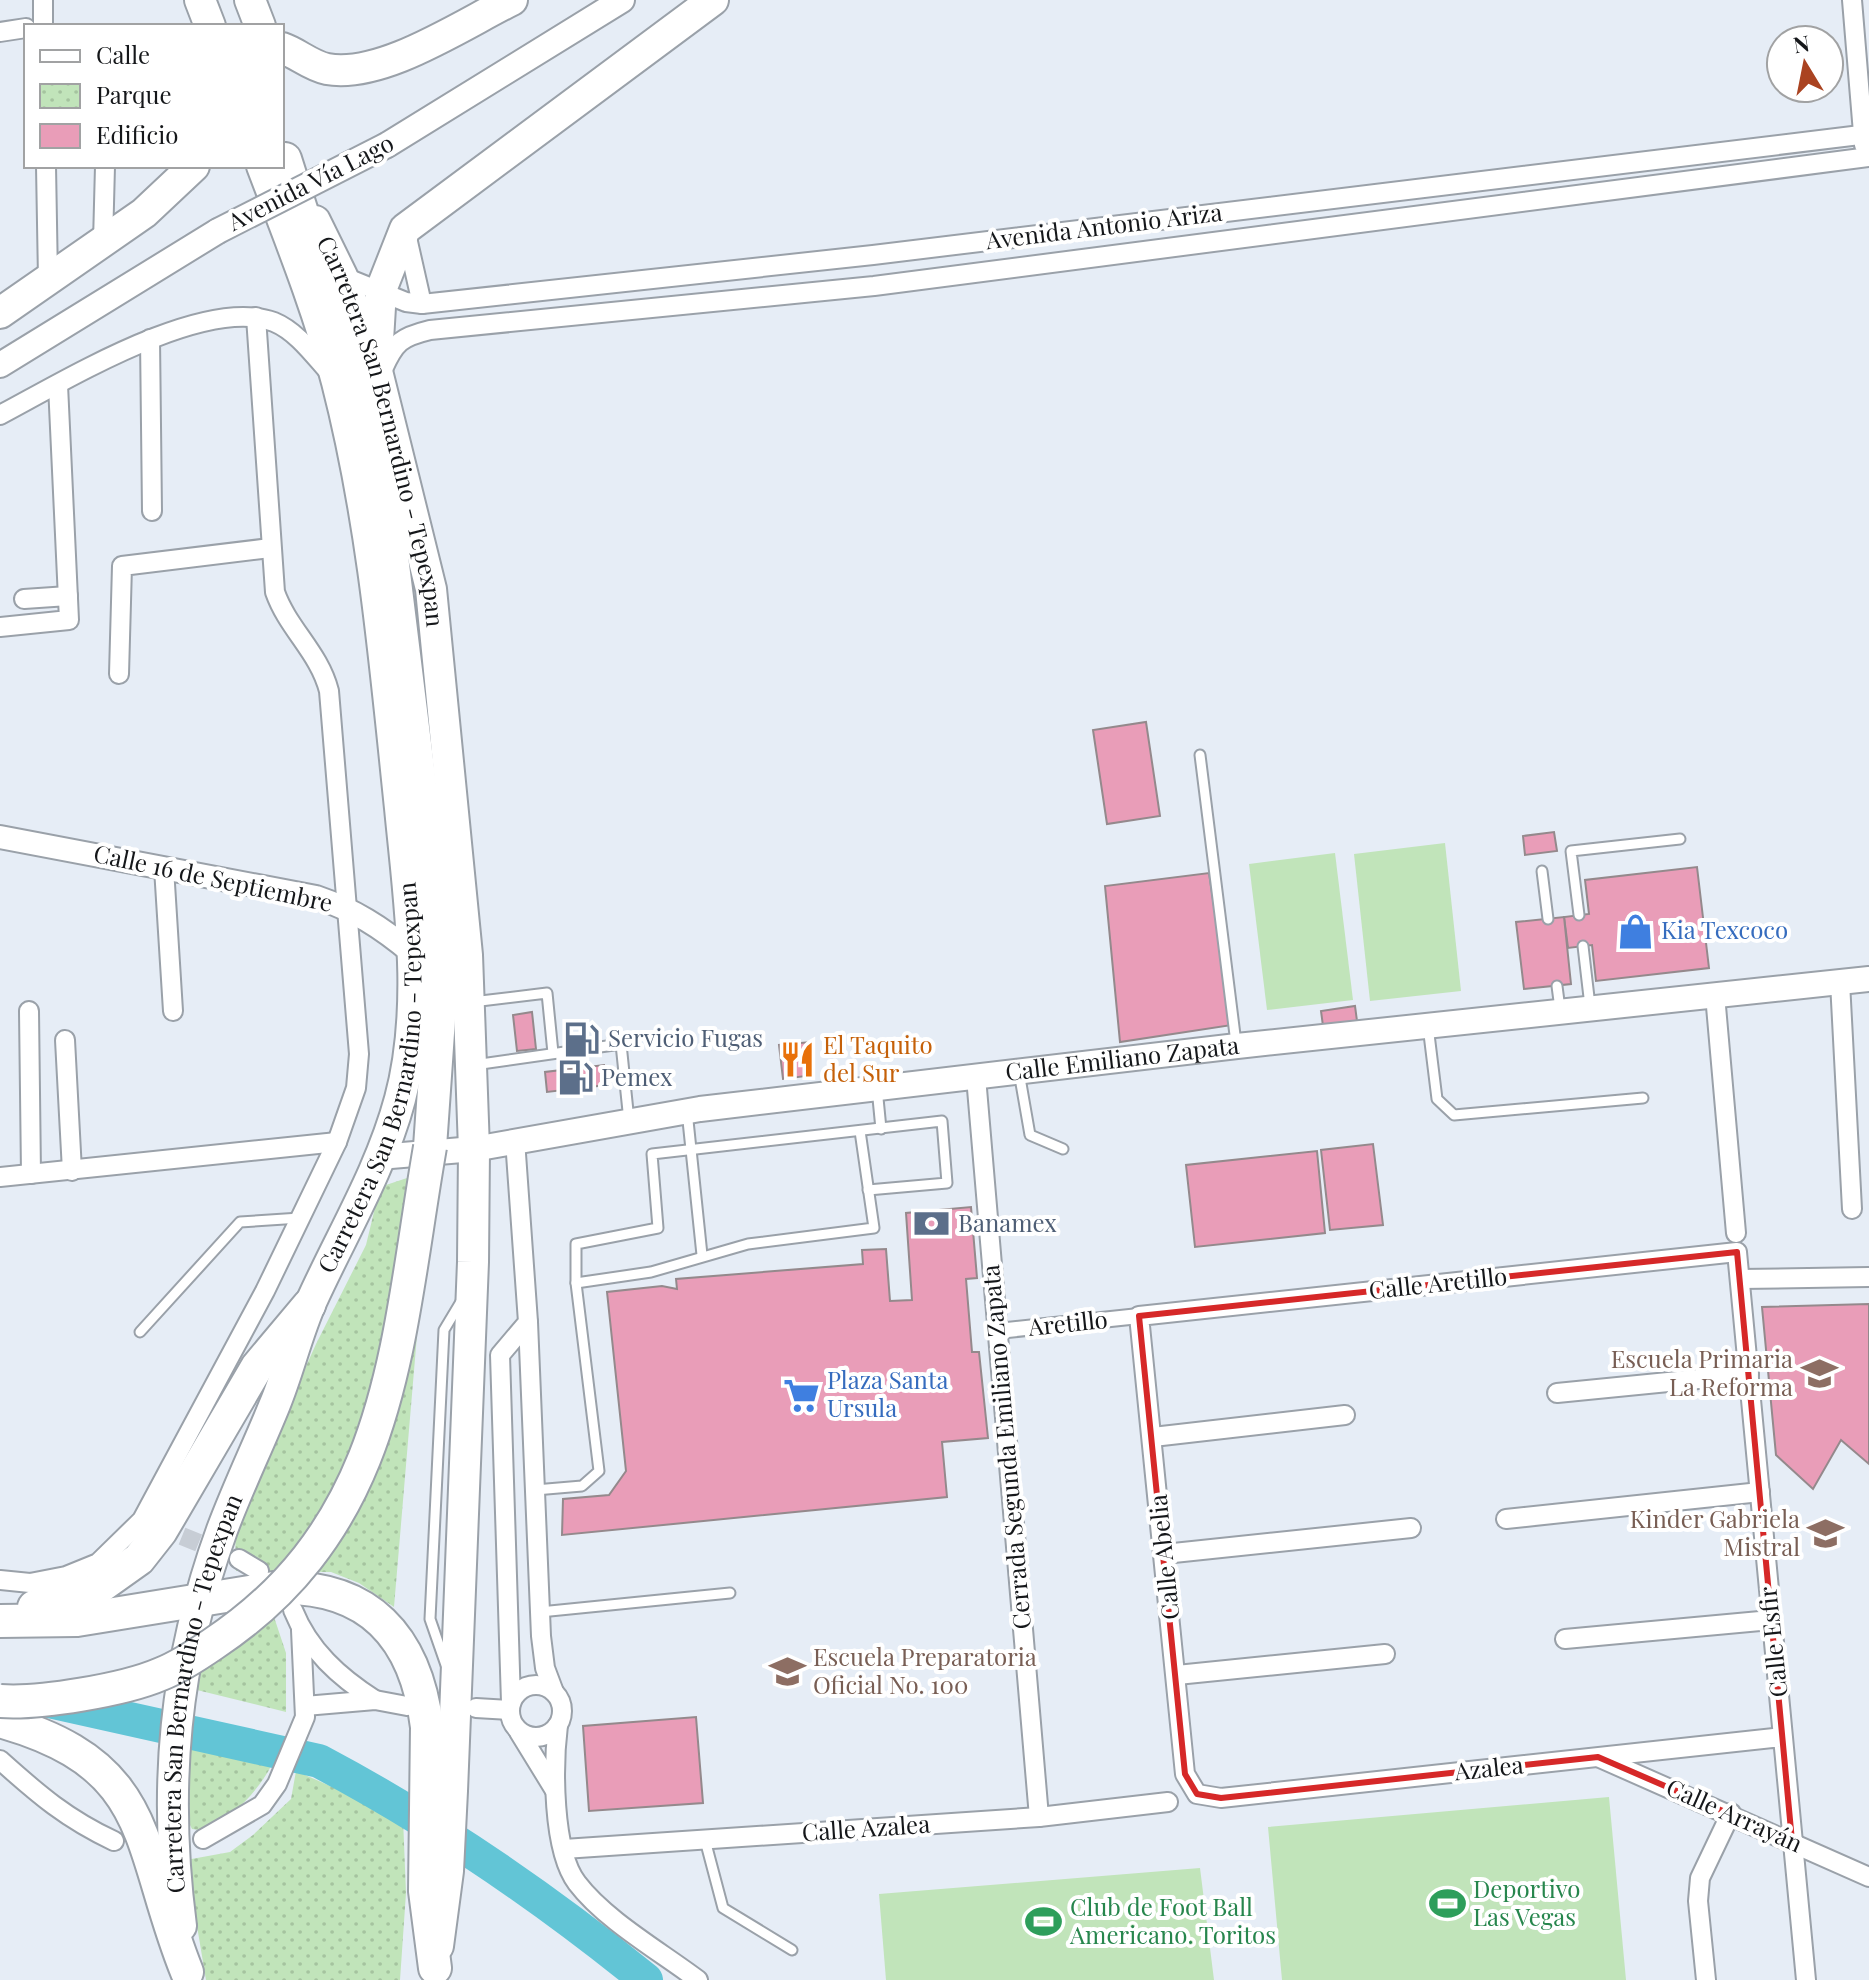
<svg xmlns="http://www.w3.org/2000/svg" width="1869" height="1980" font-family="'Playfair Display',serif">
  <style>
    .park { fill: url(#park-dots) }
    .pitch { fill: #c1e4ba }
    .lines { fill: none; stroke-linecap: round; stroke-linejoin: round }
    .river { stroke: #62c5d6; stroke-width: 34 }
    .building { fill: #e99db8; stroke: #94898c; stroke-width: 2 }
    .minor-tunnel { stroke: #c7cdd5; stroke-width: 18; stroke-dasharray: 18 9; stroke-linecap: butt }
    .service-casing { stroke: #9aa1a9; stroke-width: 13 }
    .pedestrian-casing { stroke: #9aa1a9; stroke-width: 18 }
    .minor-casing { stroke: #9aa1a9; stroke-width: 22 }
    .tertiary-casing { stroke: #9aa1a9; stroke-width: 26 }
    .secondary-casing { stroke: #9aa1a9; stroke-width: 28 }
    .trunk-casing { stroke: #9aa1a9; stroke-width: 34 }
    .motorway-casing { stroke: #9aa1a9; stroke-width: 36 }
    .service { stroke: #fff; stroke-width: 9 }
    .pedestrian { stroke: #fff; stroke-width: 14 }
    .minor { stroke: #fff; stroke-width: 18 }
    .tertiary { stroke: #fff; stroke-width: 22 }
    .secondary { stroke: #fff; stroke-width: 24 }
    .trunk { stroke: #fff; stroke-width: 30 }
    .motorway { stroke: #fff; stroke-width: 32 }
    .secondary-bridge-casing { stroke: #9aa1a9; stroke-width: 28; stroke-linecap: butt }
    .motorway-bridge-casing { stroke: #9aa1a9; stroke-width: 36; stroke-linecap: butt }
    .secondary-bridge { stroke: #fff; stroke-width: 24 }
    .motorway-bridge { stroke: #fff; stroke-width: 32 }
    .marked { fill: none; stroke: #d62828; stroke-width: 6; stroke-linejoin: round }
    .labels { text-anchor: middle; stroke-width: 8; stroke-linejoin: round; paint-order: stroke }
    .street-label { font-size: 24px; fill: #15171a; stroke: #fff }
    .shop-label { font-size: 24px; fill: #366cbe; stroke: #fff; text-anchor: start }
    .service-label { font-size: 24px; fill: #4e5e75; stroke: #fff; text-anchor: start }
    .food-label { font-size: 24px; fill: #c56008; stroke: #fff; text-anchor: start }
    .education-label { font-size: 24px; fill: #785e54; stroke: #fff; text-anchor: end }
    .leisure-label { font-size: 24px; fill: #27864d; stroke: #fff; text-anchor: start }
  </style>
  <defs>
    <pattern id="park-dots" width="8" height="8" patternUnits="userSpaceOnUse" patternTransform="scale(2)"><rect width="8" height="8" fill="#c1e4ba"/><path d="M2 2h.1M6 6h.1" fill="none" stroke="#a5c39f" stroke-width="1.8" stroke-linecap="round"/></pattern>
  </defs>
  <rect width="100%" height="100%" fill="#e6edf6"/>
  <g class="park">
    <polygon points="431,1170 394,1607 359,1583 331,1572 236,1571 235,1525 316,1344 366,1245 380,1187"/>
    <polygon points="272,1611 286,1653 286,1712 197,1690 207,1638"/>
    <path d="M191,1744L273,1762C260,1790 234,1815 207,1831L192,1829L185,1815Z"/>
    <polygon points="296,1771 403,1818 406,1893 400,1980 206,1980 186,1860 230,1852 253,1835 291,1799"/>
  </g>
  <g class="pitch">
    <polygon points="1445,843 1461,991 1370,1001 1354,854"/>
    <polygon points="1335,853 1353,1000 1267,1010 1249,864"/>
    <polygon points="1609,1797 1626,1980 1282,1980 1268,1827"/>
    <polygon points="1200,1868 1214,1980 886,1980 879,1894"/>
  </g>
  <g class="lines">
    <path class="river" d="M44,1700L319,1761C434,1822 545,1898 646,1980"/>
  </g>
  <g class="building">
    <polygon points="1146,722 1160,816 1107,824 1093,730"/>
    <polygon points="1554,832 1557,851 1525,855 1523,836"/>
    <polygon points="1697,867 1709,968 1596,981 1592,945 1568,948 1564,917 1589,914 1585,880"/>
    <polygon points="1209,873 1232,1025 1120,1042 1105,886"/>
    <polygon points="1564,917 1571,984 1524,989 1516,922"/>
    <polygon points="1355,1006 1357,1021 1323,1026 1321,1011"/>
    <polygon points="532,1012 536,1049 517,1051 513,1015"/>
    <polygon points="811,1042 814,1075 783,1079 779,1045"/>
    <polygon points="604,1065 606,1085 547,1092 545,1072"/>
    <polygon points="1373,1144 1383,1225 1330,1230 1321,1150"/>
    <polygon points="1317,1151 1325,1233 1195,1247 1186,1165"/>
    <polygon points="971,1207 977,1278 966,1279 972,1352 979,1352 988,1438 942,1442 947,1497 562,1535 563,1499 609,1495 626,1471 607,1292 662,1286 677,1289 676,1279 863,1264 862,1250 886,1249 890,1301 912,1300 906,1213"/>
    <polygon points="1869,1304 1869,1464 1841,1440 1813,1489 1776,1455 1762,1307"/>
    <polygon points="696,1717 703,1803 589,1811 583,1726"/>
  </g>
  <g class="lines">
    <polyline class="minor-tunnel" points="157,1526 221,1552"/>
    <defs>
      <g id="service">
        <polyline points="1200,755 1236,1043"/>
        <polyline points="1542,871 1548,919"/>
        <polyline points="1579,915 1571,851 1680,839"/>
        <polyline points="1583,946 1590,1006"/>
        <polyline points="1557,986 1560,1009"/>
        <polyline points="472,1002 547,993 553,1053"/>
        <polyline points="1428,1026 1437,1099 1454,1115 1643,1098"/>
        <polyline points="474,1065 621,1044 629,1121"/>
        <polyline points="1019,1072 1030,1135 1063,1149"/>
        <polyline points="877,1088 881,1129"/>
        <polyline points="687,1111 702,1255"/>
        <polyline points="576,1283 651,1272 748,1244 874,1228 860,1131"/>
        <polyline points="140,1332 240,1222 300,1218"/>
        <polyline points="535,1490 582,1486 599,1471 576,1283 576,1244 658,1228 652,1154 942,1121 947,1183 868,1190"/>
        <polyline points="540,1612 730,1593"/>
        <polyline points="446,1665 430,1619 444,1330 462,1300"/>
        <polyline points="705,1840 723,1908 792,1950"/>
      </g>
      <polyline id="pedestrian" points="998,1331 1139,1316"/>
      <g id="minor">
        <polyline points="43,0 43,26"/>
        <polyline points="1852,0 1864,145"/>
        <polyline points="0,32 26,28"/>
        <polyline points="46,166 48,279"/>
        <polyline points="406,233 422,304"/>
        <polyline points="103,242 105,166"/>
        <polyline points="342,276 406,302 422,304 873,255 1869,134"/>
        <polyline points="150,339 152,511"/>
        <path d="M383,369C395,342 401,337 430,330L874,286L1869,157"/>
        <path d="M0,415C63,382 204,295 274,322C296,331 313,354 328,371"/>
        <polyline points="24,599 68,596"/>
        <polyline points="0,627 69,620 58,385"/>
        <polyline points="119,674 122,566 270,548"/>
        <polyline points="164,868 173,1011"/>
        <polyline points="1840,982 1852,1209"/>
        <polyline points="1715,995 1736,1233"/>
        <polyline points="29,1011 31,1174"/>
        <polyline points="65,1040 72,1171"/>
        <polyline points="976,1077 1039,1817"/>
        <polyline points="0,1177 337,1142"/>
        <polyline points="1740,1279 1869,1277"/>
        <polyline points="528,1322 541,1636 545,1668 554,1692"/>
        <polyline points="1557,1393 1749,1374"/>
        <polyline points="1153,1437 1345,1415"/>
        <polyline points="1506,1519 1760,1492"/>
        <polyline points="1164,1554 1411,1528"/>
        <polyline points="239,1559 259,1571"/>
        <path d="M0,1580L30,1583L66,1576L98,1563L142,1520L265,1291L337,1142L356,1088L359,1054L329,691C319,652 288,629 275,592L256,317"/>
        <path d="M293,1610C309,1650 339,1677 375,1700"/>
        <polyline points="1565,1639 1771,1620"/>
        <polyline points="1177,1675 1385,1654"/>
        <circle cx="536" cy="1711" r="26"/>
        <polyline points="511,1702 500,1355 528,1322 515,1140"/>
        <polyline points="305,1706 375,1700 407,1706"/>
        <polyline points="476,1708 510,1710"/>
        <path d="M558,1725C553,1765 552,1850 577,1883C605,1920 661,1952 698,1980"/>
        <polyline points="519,1732 554,1789"/>
        <polyline points="1782,1737 1221,1798 1197,1794 1185,1774 1139,1316 1737,1252 1806,1980"/>
        <polyline points="1600,1758 1869,1877"/>
        <path d="M0,1760C39,1795 67,1819 114,1841"/>
        <polyline points="203,1839 262,1805 277,1784 305,1717 301,1630"/>
        <polyline points="564,1849 1039,1817 1168,1802"/>
        <polyline points="1706,1980 1698,1901 1700,1878 1731,1813"/>
      </g>
      <path id="tertiary" d="M0,837L316,897C354,910 381,927 412,953"/>
      <g id="secondary">
        <polyline points="387,145 622,0"/>
        <polyline points="0,365 218,231"/>
        <path id="s1" d="M379,1157L474,1149L700,1109L1237,1046L1869,979"/>
      </g>
      <g id="trunk">
        <polyline points="200,0 210,26"/>
        <polyline points="250,0 260,26"/>
        <path d="M282,48C297,53 311,66 327,69C382,79 463,24 512,0"/>
        <path id="s2" d="M315,221L342,276L376,367L431,589L467,955L474,1149L473,1262L452,1791L448,1871L438,1946"/>
        <polyline points="0,313 144,213 194,166"/>
        <polyline points="377,357 381,290 405,229 713,0"/>
        <path id="s3" d="M181,1926C163,1788 174,1662 222,1530C238,1487 258,1446 275,1404C289,1370 297,1333 312,1300C342,1234 381,1170 400,1099C425,1006 409,902 400,808C385,665 373,522 337,382C318,309 289,237 262,166"/>
      </g>
      <g id="motorway">
        <polyline points="285,159 371,430 386,508 431,874 441,990 430,1147"/>
        <polyline points="34,1607 94,1591 139,1559 161,1531 257,1367 309,1305"/>
        <path d="M0,1621L77,1620L274,1588C369,1584 416,1637 427,1727L425,1891L435,1968"/>
        <path d="M0,1721C157,1765 136,1846 187,1972"/>
      </g>
    </defs>
    <use href="#service" class="service-casing"/>
    <use href="#pedestrian" class="pedestrian-casing"/>
    <use href="#minor" class="minor-casing"/>
    <use href="#tertiary" class="tertiary-casing"/>
    <use href="#secondary" class="secondary-casing"/>
    <use href="#trunk" class="trunk-casing"/>
    <use href="#motorway" class="motorway-casing"/>
    <use href="#service" class="service"/>
    <use href="#pedestrian" class="pedestrian"/>
    <use href="#minor" class="minor"/>
    <use href="#tertiary" class="tertiary"/>
    <use href="#secondary" class="secondary"/>
    <use href="#trunk" class="trunk"/>
    <use href="#motorway" class="motorway"/>
    <defs>
      <polyline id="secondary-bridge" points="218,231 387,145"/>
      <path id="motorway-bridge" d="M0,1701C39,1704 124,1690 161,1674C179,1667 197,1655 213,1644C395,1523 396,1342 430,1147"/>
    </defs>
    <use href="#secondary-bridge" class="secondary-bridge-casing"/>
    <use href="#motorway-bridge" class="motorway-bridge-casing"/>
    <use href="#secondary-bridge" class="secondary-bridge"/>
    <use href="#motorway-bridge" class="motorway-bridge"/>
  </g>
  <path class="marked" d="M1737,1252L1792,1841L1598,1757L1221,1798L1197,1794L1185,1774L1139,1316Z"/>
  <defs>
    <symbol id="shop-bare" viewBox="-9 -9 18 18"><path d="M-5-2.5h2.3a2.7 3.5 0 0 1 5.4 0H5L5.5 6h-11ZM-1.5-2.5h3a1.5 2.3 0 0 0-3 0Z" fill="#3f7fe0" stroke="#fff" stroke-width="2.5" paint-order="stroke"/></symbol>
    <symbol id="fuel-bare" viewBox="-9 -9 18 18"><path d="M-5.5-6h7V0h2V4h1.3V-2.5L3-4.5l.8-.8L6-3V5H2.5V1h-1V6h-7ZM-4.2-4.7v3.2H.2V-4.7Z" fill="#5c6f8a" stroke="#fff" stroke-width="2.5" paint-order="stroke"/></symbol>
    <symbol id="restaurant-bare" viewBox="-9 -9 18 18"><path d="M-5-6h1v4h1v-4h1v4h1v-4h1v5L-1.5 .5V6h-2V.5L-5-1ZM5-6V6H3V1.5H1.5Q1.5-4 5-6Z" fill="#e8710a" stroke="#fff" stroke-width="2.5" paint-order="stroke"/></symbol>
    <symbol id="bank-bare" viewBox="-9 -9 18 18"><path d="M-6-4H6V4H-6ZM0-2.3a2.3 2.3 0 1 0 0 4.6a2.3 2.3 0 1 0 0-4.6Z" fill="#5c6f8a" stroke="#fff" stroke-width="2.5" paint-order="stroke"/></symbol>
    <symbol id="university-bare" viewBox="-9 -9 18 18"><path d="M0-5L7-2L0 1L-7-2ZM-4 1L0 2.5L4 1V4Q0 6-4 4Z" fill="#8d6e63" stroke="#fff" stroke-width="2.5" paint-order="stroke"/></symbol>
    <symbol id="supermarket-bare" viewBox="-9 -9 18 18"><path d="M-6-5.5h2.5l.6 2H6L4.5 2H-2.5L-4.4-4H-6ZM-1.5 3.2a1.3 1.3 0 1 0 .1 0ZM3 3.2a1.3 1.3 0 1 0 .1 0Z" fill="#3f7fe0" stroke="#fff" stroke-width="2.5" paint-order="stroke"/></symbol>
    <symbol id="school-bare" viewBox="-9 -9 18 18"><path d="M0-5L7-2L0 1L-7-2ZM-4 1L0 2.5L4 1V4Q0 6-4 4Z" fill="#8d6e63" stroke="#fff" stroke-width="2.5" paint-order="stroke"/></symbol>
    <symbol id="stadium-bare" viewBox="-9 -9 18 18"><path d="M0-5a6.5 5 0 1 0 0 10a6.5 5 0 1 0 0-10ZM-3.5-1.8h7v3.6h-7Z" fill="#2e9e5b" stroke="#fff" stroke-width="2.5" paint-order="stroke"/></symbol>
  </defs>
  <g fill-rule="evenodd">
    <use href="#shop-bare" x="1610" y="906" width="51" height="51"/>
    <use href="#fuel-bare" x="556" y="1014" width="51" height="51"/>
    <use href="#restaurant-bare" x="772" y="1034" width="51" height="51"/>
    <use href="#fuel-bare" x="550" y="1052" width="51" height="51"/>
    <use href="#bank-bare" x="906" y="1198" width="51" height="51"/>
    <use href="#university-bare" x="1794" y="1348" width="51" height="51"/>
    <use href="#supermarket-bare" x="776" y="1370" width="51" height="51"/>
    <use href="#school-bare" x="1800" y="1508" width="51" height="51"/>
    <use href="#school-bare" x="762" y="1646" width="51" height="51"/>
    <use href="#stadium-bare" x="1422" y="1878" width="51" height="51"/>
    <use href="#stadium-bare" x="1018" y="1896" width="51" height="51"/>
  </g>
  <g class="labels">
    <g class="street-label">
      <text transform="translate(311 183) rotate(-27)" y="8">Avenida Vía Lago</text>
      <text transform="translate(1104 227) rotate(-7)" y="8">Avenida Antonio Ariza</text>
      <text dy="8" stroke="none"><textPath href="#s2" startOffset="222">Carretera San Bernardino - Tepexpan</textPath></text>
      <text transform="translate(213 879) rotate(12)" y="8">Calle 16 de Septiembre</text>
      <text dy="8" stroke="none"><textPath href="#s1" startOffset="750">Calle Emiliano Zapata</textPath></text>
      <text dy="8" stroke="none"><textPath href="#s3" startOffset="884">Carretera San Bernardino - Tepexpan</textPath></text>
      <text transform="translate(1438 1284) rotate(-6)" y="8">Calle Aretillo</text>
      <text transform="translate(1068 1324) rotate(-6)" y="8">Aretillo</text>
      <text transform="translate(1007 1447) rotate(-95)" y="8">Cerrada Segunda Emiliano Zapata</text>
      <text transform="translate(1165 1557) rotate(-96)" y="8">Calle Abelia</text>
      <text transform="translate(1774 1642) rotate(-96)" y="8">Calle Esfir</text>
      <text dy="8" stroke="none"><textPath href="#s3" startOffset="236">Carretera San Bernardino - Tepexpan</textPath></text>
      <text transform="translate(1489 1769) rotate(-6)" y="8">Azalea</text>
      <text transform="translate(1734 1816) rotate(24)" y="8">Calle Arrayán</text>
      <text transform="translate(866 1829) rotate(-4)" y="8">Calle Azalea</text>
    </g>
    <g class="shop-label">
      <text x="1661" y="939">Kia Texcoco</text>
      <text x="827" y="1389">Plaza Santa<tspan x="827" dy="28">Ursula</tspan></text>
    </g>
    <g class="service-label">
      <text x="608" y="1047">Servicio Fugas</text>
      <text x="601" y="1086">Pemex</text>
      <text x="958" y="1232">Banamex</text>
    </g>
    <g class="food-label">
      <text x="823" y="1054">El Taquito<tspan x="823" dy="28">del Sur</tspan></text>
    </g>
    <g class="education-label">
      <text x="1793" y="1368">Escuela Primaria<tspan x="1793" dy="28">La Reforma</tspan></text>
      <text x="1800" y="1528">Kinder Gabriela<tspan x="1800" dy="28">Mistral</tspan></text>
      <text x="813" y="1666" text-anchor="start">Escuela Preparatoria<tspan x="813" dy="28">Oficial No. 100</tspan></text>
    </g>
    <g class="leisure-label">
      <text x="1473" y="1898">Deportivo<tspan x="1473" dy="28">Las Vegas</tspan></text>
      <text x="1070" y="1916">Club de Foot Ball<tspan x="1070" dy="28">Americano. Toritos</tspan></text>
    </g>
  </g>
  <rect x="24" y="24" width="260" height="144" fill="#ffffff" stroke="#a1a2a3" stroke-width="2"/>
  <rect x="40" y="50" width="40" height="12" fill="#ffffff" stroke="#a1a2a3" stroke-width="2"/>
  <text x="96" y="64" font-size="24" fill="#15171a">Calle</text>
  <rect x="40" y="84" width="40" height="24" fill="url(#park-dots)" stroke="#a1a2a3" stroke-width="2"/>
  <text x="96" y="104" font-size="24" fill="#15171a">Parque</text>
  <rect x="40" y="124" width="40" height="24" fill="#e99db8" stroke="#a1a2a3" stroke-width="2"/>
  <text x="96" y="144" font-size="24" fill="#15171a">Edificio</text>
  <g transform="translate(1805 64) rotate(350)"><circle r="38" fill="#ffffff" stroke="#a1a2a3" stroke-width="2"/>
  <path d="M0-6L14 30L0 20L-14 30Z" fill="#aa4321"/>
  <text y="-12" font-size="22" font-weight="bold" text-anchor="middle" fill="#15171a">N</text>
  </g>
</svg>
